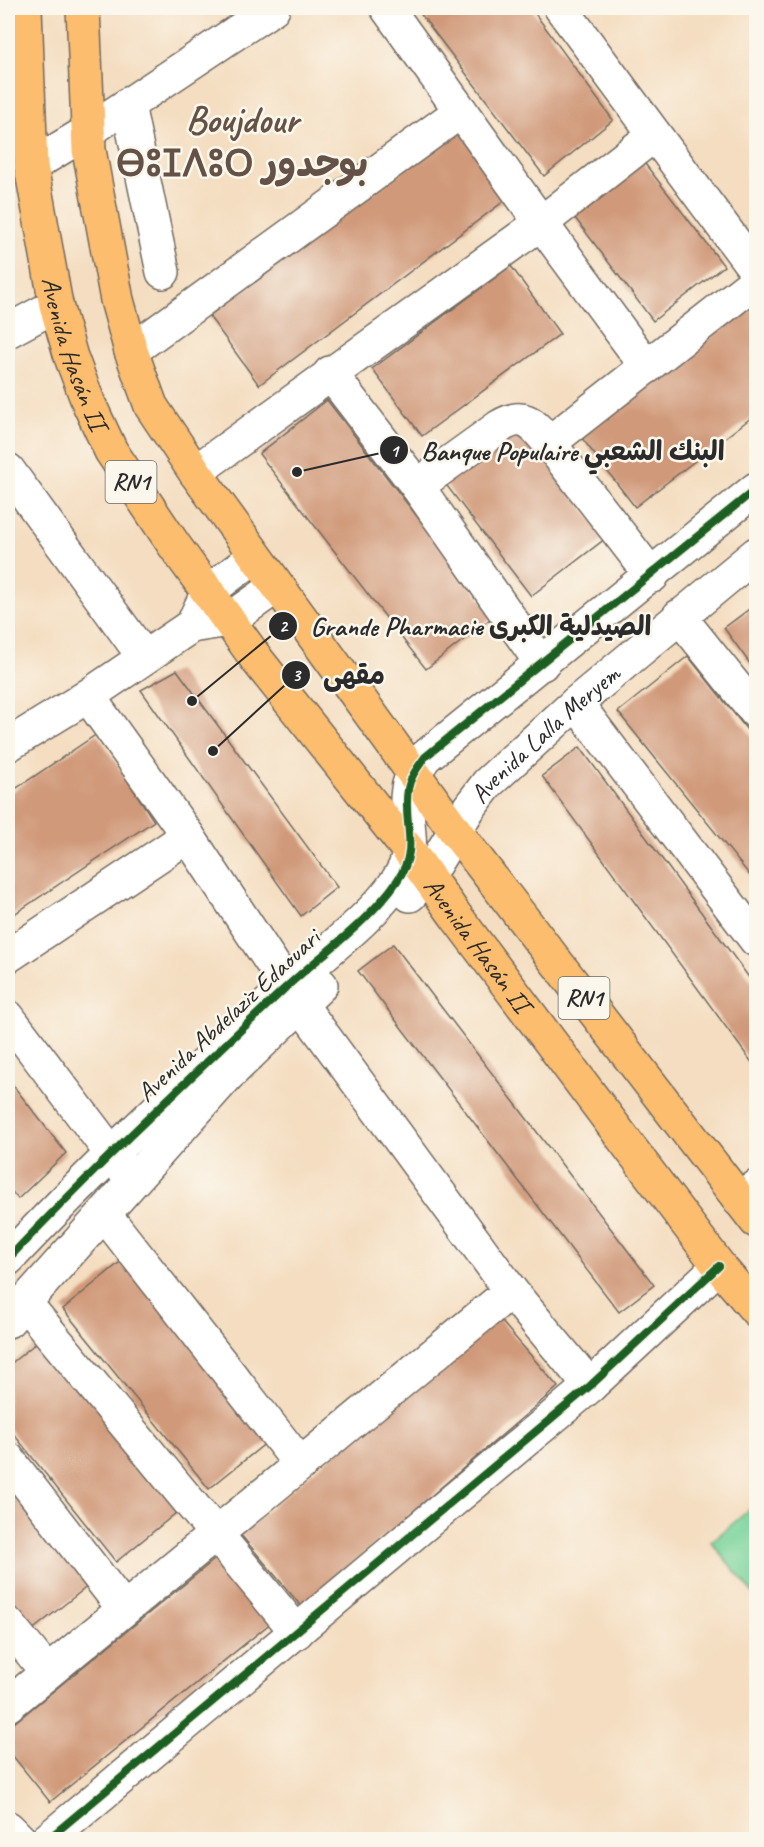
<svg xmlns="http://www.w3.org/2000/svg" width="764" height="1847" font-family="Caveat,'Playpen Sans Arabic','Noto Sans Tifinagh',sans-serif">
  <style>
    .green { fill: #7ad49b; stroke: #528063; stroke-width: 1.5 }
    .building { fill: #d09979 }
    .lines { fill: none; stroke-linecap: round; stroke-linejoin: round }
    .minor-casing { stroke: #71695f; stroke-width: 36 }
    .major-casing { stroke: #71695f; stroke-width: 36 }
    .minor { stroke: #fff; stroke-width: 33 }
    .major { stroke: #fcbd6e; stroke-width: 33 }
    .cycleway-casing { stroke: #fbf7ec; stroke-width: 11 }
    .cycleway { stroke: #1b5e20; stroke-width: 8 }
    .labels { text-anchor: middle; stroke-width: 5; stroke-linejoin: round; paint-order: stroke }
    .shield { fill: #fbf7ec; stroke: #696865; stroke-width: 1.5 }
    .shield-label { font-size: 24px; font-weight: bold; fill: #2b2b2b }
    .street-label { font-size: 26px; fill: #2b2b2b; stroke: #fbf7ec }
    .town-label { font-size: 38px; font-weight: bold; fill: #655246; stroke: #fbf7ec }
    .leader { fill: none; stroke: #2b2b2b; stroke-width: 2 }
    .callout-dot { fill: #2b2b2b; stroke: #fbf7ec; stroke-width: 2 }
    .mark-label { font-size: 18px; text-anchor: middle; font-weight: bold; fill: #fff }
    .callout-label { font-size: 27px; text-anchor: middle; font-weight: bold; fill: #2b2b2b; stroke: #fbf7ec; stroke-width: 5; stroke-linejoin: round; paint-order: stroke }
  </style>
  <rect width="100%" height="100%" fill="#fbf7ec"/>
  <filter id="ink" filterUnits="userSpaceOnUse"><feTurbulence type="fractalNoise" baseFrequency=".0167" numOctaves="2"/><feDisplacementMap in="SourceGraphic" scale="12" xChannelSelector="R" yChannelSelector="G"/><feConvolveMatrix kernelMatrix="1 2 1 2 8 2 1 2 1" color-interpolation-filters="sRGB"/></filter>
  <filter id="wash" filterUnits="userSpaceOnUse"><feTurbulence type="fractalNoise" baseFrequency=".008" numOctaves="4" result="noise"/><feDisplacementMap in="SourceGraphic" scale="24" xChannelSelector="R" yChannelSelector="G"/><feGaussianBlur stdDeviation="1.35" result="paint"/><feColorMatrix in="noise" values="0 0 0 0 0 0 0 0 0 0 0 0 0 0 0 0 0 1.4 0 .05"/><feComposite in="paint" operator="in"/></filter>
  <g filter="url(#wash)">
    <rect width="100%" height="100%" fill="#f4ddc0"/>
    <polygon class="green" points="756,1504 756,1597 711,1542"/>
    <g id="blocks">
      <g class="building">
        <polygon points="416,8 531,8 613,120 544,176"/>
        <polygon points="461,127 512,195 259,385 209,316"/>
        <polygon points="642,160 724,266 653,321 572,214"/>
        <polygon points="511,266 560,334 422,436 372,369"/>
        <polygon points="756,302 756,414 635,507 581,437"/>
        <polygon points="327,400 494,616 426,669 259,454"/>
        <polygon points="518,424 606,538 531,596 444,482"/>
        <polygon points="756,604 756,672 724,628"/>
        <polygon points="688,656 756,741 756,883 618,712"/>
        <polygon points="177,670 337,887 301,916 141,690"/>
        <polygon points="97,734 154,821 8,918 8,794"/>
        <polygon points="580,747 756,987 756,1068 542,776"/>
        <polygon points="393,944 654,1285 619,1312 358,971"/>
        <polygon points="8,1079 66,1153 18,1199 8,1187"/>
        <polygon points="125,1258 272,1438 209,1489 63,1309"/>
        <polygon points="496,1315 558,1387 302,1607 240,1534"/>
        <polygon points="42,1338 181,1509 116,1562 8,1427 8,1366"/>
        <polygon points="8,1474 93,1582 31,1631 8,1601"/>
        <polygon points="219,1556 272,1622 50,1802 8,1750 8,1728"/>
      </g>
    </g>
  </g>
  <g filter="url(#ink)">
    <use href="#blocks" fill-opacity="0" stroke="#71695f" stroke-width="1.5"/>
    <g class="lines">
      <defs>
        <g id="minor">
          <polyline points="387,8 541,223 647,367"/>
          <polyline points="561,8 756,271"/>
          <polyline points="128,105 163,272"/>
          <polyline points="31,166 87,132 273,8"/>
          <polyline points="8,331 56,305"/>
          <polyline points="131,351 461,111"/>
          <polyline points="330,373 417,486 542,664"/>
          <polyline points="549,443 756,281"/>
          <polyline points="8,470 144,657"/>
          <polyline points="195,472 541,223 654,135"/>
          <path d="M417,486L499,427C524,411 533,424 549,443L652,576"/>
          <polyline points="679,616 756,712"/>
          <polyline points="196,617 208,592 255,556"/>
          <polyline points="88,696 188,836 287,986 511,1291 590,1386"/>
          <polyline points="576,703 756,940"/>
          <polyline points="8,745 88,696 191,626 229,620 277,586"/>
          <path id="s1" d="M410,895L428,875L469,808L488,783L576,703L756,554"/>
          <polyline points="8,956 188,836"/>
          <polyline points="8,1017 124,1170"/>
          <polyline points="739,1200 756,1187"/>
          <polyline points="105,1215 300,1464"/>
          <path d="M8,1259C96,1166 189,1079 282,991C318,957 370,921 397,881C421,847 402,825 408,789C410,777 418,767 425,757L756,489"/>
          <polyline points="25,1303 297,1632"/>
          <polyline points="8,1321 226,1077 321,985"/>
          <polyline points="8,1459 124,1609"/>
          <polyline points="8,1624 47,1672"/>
          <polyline points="8,1705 511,1291"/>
          <polyline points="8,1828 20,1840"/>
          <polyline points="47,1840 590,1386 719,1266"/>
        </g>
        <g id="major">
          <path id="s2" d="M25,8L31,166L56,305L71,357L89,404L111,451L174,545L258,661L410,852L455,915L719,1266L756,1310"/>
          <polyline points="83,8 89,150 117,300 131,351 151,406 195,472 456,832 756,1221"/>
        </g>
      </defs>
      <use href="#minor" class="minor-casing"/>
      <use href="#major" class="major-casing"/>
      <use href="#minor" class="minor"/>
      <use href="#major" class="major"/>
      <defs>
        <g id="cycleway">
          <path d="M8,1259C96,1166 189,1079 282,991C318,957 370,921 397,881C421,847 402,825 408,789C410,777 418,767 425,757L756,489"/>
          <polyline points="47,1840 590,1386 719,1266"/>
        </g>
      </defs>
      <use href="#cycleway" class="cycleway-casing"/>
      <use href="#cycleway" class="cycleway"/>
    </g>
  </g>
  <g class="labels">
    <g class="shield">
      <rect x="105.5" y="461" width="51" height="42" rx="4.5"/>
      <rect x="558.5" y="977" width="51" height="42" rx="4.5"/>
    </g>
    <g class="shield-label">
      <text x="131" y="490">RN1</text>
      <text x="584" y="1006">RN1</text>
    </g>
    <g class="street-label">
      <text dy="9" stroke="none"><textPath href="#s2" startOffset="351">Avenida Hasán II</textPath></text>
      <text dy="9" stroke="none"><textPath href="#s1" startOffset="212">Avenida Lalla Meryem</textPath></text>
      <text dy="9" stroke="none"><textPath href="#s2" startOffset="1071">Avenida Hasán II</textPath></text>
      <text transform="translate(228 1015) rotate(-43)" y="9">Avenida Abdelaziz Edaouari</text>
    </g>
    <g class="town-label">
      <text x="242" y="132">Boujdour<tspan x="242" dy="44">ⴱⵓⵊⴷⵓⵔ بوجدور</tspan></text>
    </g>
  </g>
  <path class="leader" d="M297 472L394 450M192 701L283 626M213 751L296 675"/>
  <g class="callout-dot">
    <circle cx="297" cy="472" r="6"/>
    <circle cx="192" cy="701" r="6"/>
    <circle cx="213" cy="751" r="6"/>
    <circle cx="394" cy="450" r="15"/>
    <circle cx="283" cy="626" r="15"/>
    <circle cx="296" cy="675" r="15"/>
  </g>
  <g class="mark-label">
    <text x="394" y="457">1</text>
    <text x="283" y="632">2</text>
    <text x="296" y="681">3</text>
  </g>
  <g class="callout-label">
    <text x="573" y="460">Banque Populaire البنك الشعبي</text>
    <text x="481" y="635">Grande Pharmacie الصيدلية الكبرى</text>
    <text x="354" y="684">مقهى</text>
  </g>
  <rect width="764" height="1847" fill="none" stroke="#fbf7ec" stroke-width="30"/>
</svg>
